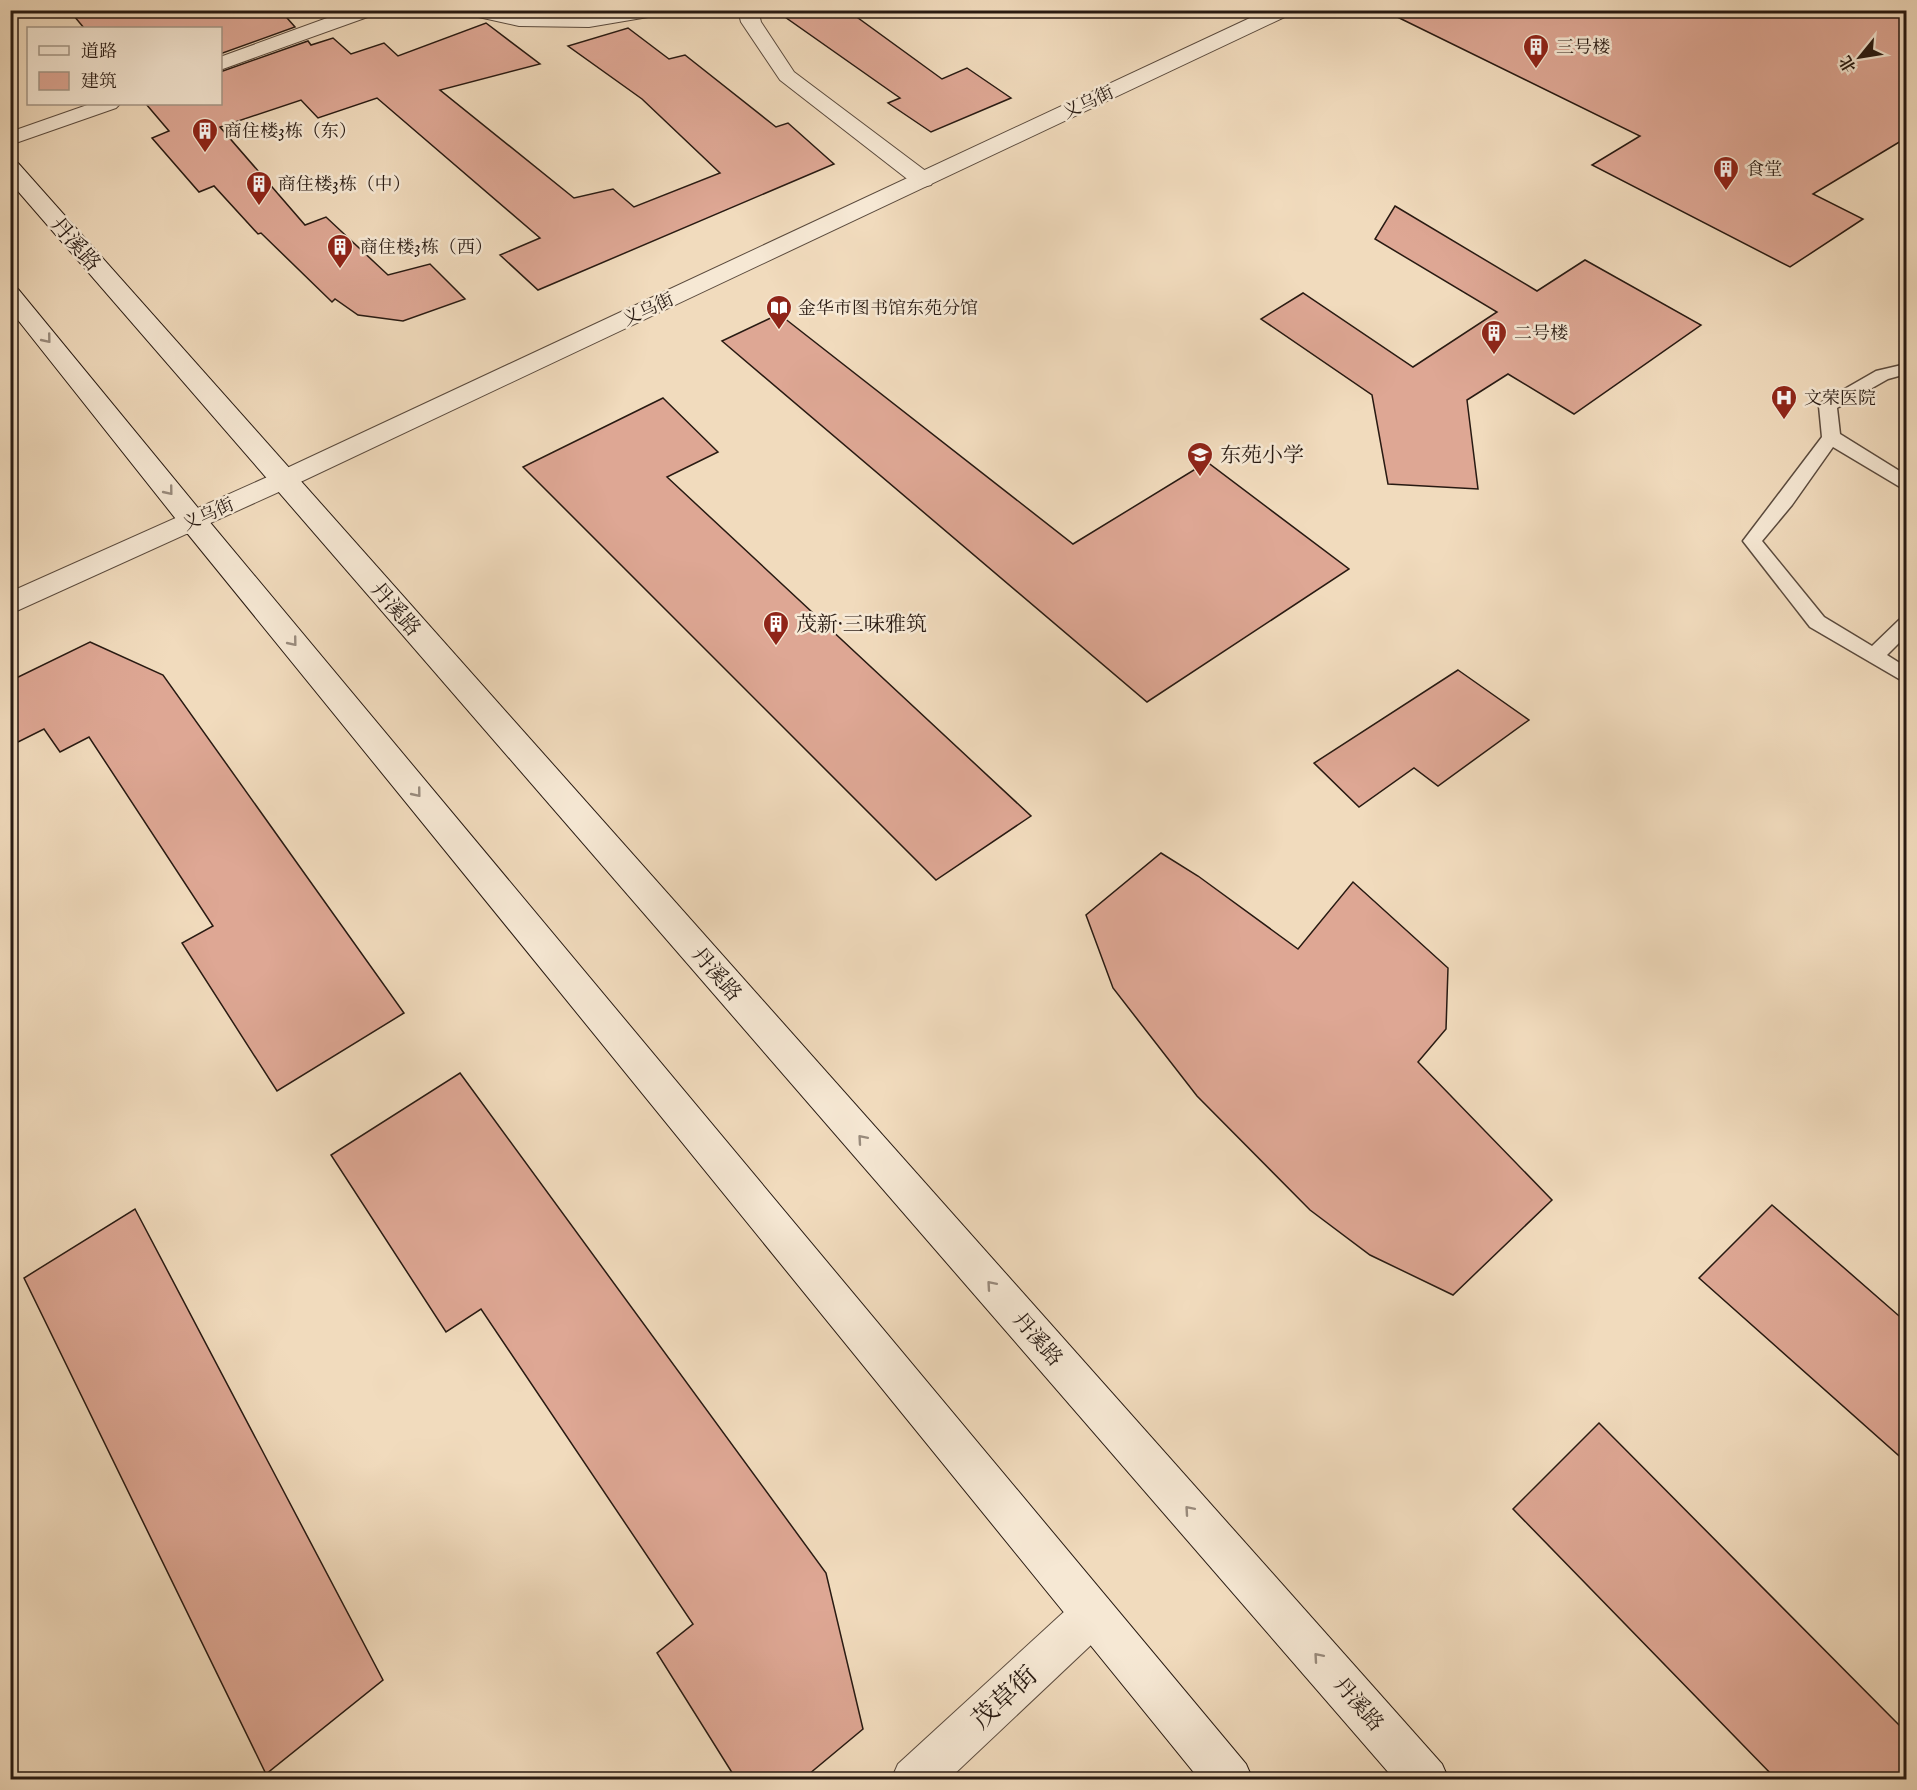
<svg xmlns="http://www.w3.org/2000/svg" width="1917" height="1790" font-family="'IM FELL English','Noto Serif SC',serif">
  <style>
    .building { fill: #dea794; stroke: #281a12; stroke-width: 1.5 }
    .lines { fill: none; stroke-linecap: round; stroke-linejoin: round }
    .service-casing { stroke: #5a4a3d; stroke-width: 3 }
    .minor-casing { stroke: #5a4a3d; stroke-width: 2 }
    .tertiary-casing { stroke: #5a4a3d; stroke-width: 2 }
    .secondary-casing { stroke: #281a12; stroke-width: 2 }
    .service { fill: #f6e8d4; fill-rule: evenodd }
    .minor { fill: #f6e8d4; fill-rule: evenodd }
    .tertiary { fill: #f6e8d4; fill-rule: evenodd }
    .secondary { fill: #f6e8d4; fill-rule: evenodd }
    .oneway { stroke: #998b7d }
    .labels { text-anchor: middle; stroke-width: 5; stroke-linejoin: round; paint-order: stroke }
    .far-poi-label { font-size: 18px; fill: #281a12; stroke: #f6e8d4; text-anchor: start }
    .far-street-label { font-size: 18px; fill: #281a12; stroke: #f6e8d4 }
    .street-label { font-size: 21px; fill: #281a12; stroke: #f6e8d4 }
    .poi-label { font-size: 21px; fill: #281a12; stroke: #f6e8d4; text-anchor: start }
    .near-street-label { font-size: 26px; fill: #281a12; stroke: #f6e8d4 }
  </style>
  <rect width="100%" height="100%" fill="#f1dbbd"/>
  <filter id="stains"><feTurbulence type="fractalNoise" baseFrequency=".00333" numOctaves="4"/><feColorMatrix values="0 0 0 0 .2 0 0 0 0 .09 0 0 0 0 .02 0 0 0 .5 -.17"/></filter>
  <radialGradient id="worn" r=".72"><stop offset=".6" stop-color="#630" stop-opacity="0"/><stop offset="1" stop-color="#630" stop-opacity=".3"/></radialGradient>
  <g class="building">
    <polygon points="69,10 280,10 295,27 220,54 220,28 84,28"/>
    <polygon points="775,10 847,10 942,79 967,68 1011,98 931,132 888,103 900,98"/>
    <polygon points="1383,10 1906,10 1906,138 1813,194 1863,219 1790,267 1592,165 1640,136"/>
    <polygon points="486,23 540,64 440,90 574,198 613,189 634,207 720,173 642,99 568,46 628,28 669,59 685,55 776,127 788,123 834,164 538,290 500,255 540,238 377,98 318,118 301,100 220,127 305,225 326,217 388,275 430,264 465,299 403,321 358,315 335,299 332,302 261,233 258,234 214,186 199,192 152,138 169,131 146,104 220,104 220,72 308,41 311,45 333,38 351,54 384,43 398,56"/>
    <polygon points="1395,206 1537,291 1585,260 1701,325 1574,414 1508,374 1467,400 1478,489 1388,484 1372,395 1261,319 1303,293 1413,367 1497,312 1375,239"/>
    <polygon points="779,314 1073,544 1207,462 1349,569 1147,702 722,341"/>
    <polygon points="663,398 718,452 667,477 1031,816 936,880 523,467"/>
    <polygon points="90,642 163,675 404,1013 277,1091 182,943 213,926 89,737 60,752 44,729 10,746 10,681"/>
    <polygon points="1458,670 1529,720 1438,786 1414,768 1359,807 1314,763"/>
    <polygon points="1161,853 1198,876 1298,949 1353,882 1448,968 1446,1029 1418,1062 1552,1200 1453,1295 1370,1255 1310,1210 1197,1096 1113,988 1086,915"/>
    <polygon points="460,1073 826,1573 863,1729 803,1779 736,1779 657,1653 693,1624 481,1309 446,1332 331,1155"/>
    <polygon points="1772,1205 1906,1322 1906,1462 1699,1278"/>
    <polygon points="135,1209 383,1680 266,1774 24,1278"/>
    <polygon points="1599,1423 1906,1732 1906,1779 1776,1779 1513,1509"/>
  </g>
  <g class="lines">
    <defs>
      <polygon id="service" points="1906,364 1906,374 1888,379 1837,408 1840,434 1906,475 1906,489 1900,487 1833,447 1792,505 1762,541 1824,617 1872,646 1899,620 1906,618 1906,636 1887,655 1906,667 1906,683 1810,627 1743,541 1822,437 1819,406 1822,402 1876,371"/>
      <g id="minor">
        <polygon points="349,10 379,10 376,14 220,70 220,57"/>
        <polygon points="462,10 589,15 616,10 664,10 661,14 654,16 589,27 519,26 465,14"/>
        <polygon points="738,10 758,10 761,22 794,72 931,175 934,180 931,185 923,187 915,185 780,80 741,22"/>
        <polygon points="90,104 120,104 116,108 10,145 10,132"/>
        <polygon points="1093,1592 1108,1599 1115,1614 1108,1629 948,1780 891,1780 898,1764 1078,1599"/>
      </g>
      <polygon id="tertiary" points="1267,10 1294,10 1291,14 292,486 10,614 10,592 274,474"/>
      <g id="secondary">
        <polygon points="10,161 18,163 1442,1764 1449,1780 1395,1780 10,182"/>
        <polygon points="10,287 18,289 203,514 1246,1764 1253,1780 1200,1780 183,528 10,310"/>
      </g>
    </defs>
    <use href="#service" class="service-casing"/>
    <use href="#minor" class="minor-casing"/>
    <use href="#tertiary" class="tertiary-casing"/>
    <use href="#secondary" class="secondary-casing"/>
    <use href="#service" class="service"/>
    <use href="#minor" class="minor"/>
    <use href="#tertiary" class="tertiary"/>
    <use href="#secondary" class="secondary"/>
  </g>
  <defs><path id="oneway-chevron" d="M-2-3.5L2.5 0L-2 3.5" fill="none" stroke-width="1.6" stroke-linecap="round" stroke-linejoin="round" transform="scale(1.5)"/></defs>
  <g class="oneway">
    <use href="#oneway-chevron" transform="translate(47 339) rotate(51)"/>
    <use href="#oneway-chevron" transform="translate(169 491) rotate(51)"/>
    <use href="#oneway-chevron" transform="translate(293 642) rotate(51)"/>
    <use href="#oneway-chevron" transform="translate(417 793) rotate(51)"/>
    <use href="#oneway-chevron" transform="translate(862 1139) rotate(-131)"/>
    <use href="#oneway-chevron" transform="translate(991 1285) rotate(-131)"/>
    <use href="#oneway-chevron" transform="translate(1189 1510) rotate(-131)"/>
    <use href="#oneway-chevron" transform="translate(1318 1657) rotate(-131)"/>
  </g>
  <defs>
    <symbol id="building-pin" viewBox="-11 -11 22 30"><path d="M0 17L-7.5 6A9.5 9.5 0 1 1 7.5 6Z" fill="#8f2418" stroke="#f6e8d4"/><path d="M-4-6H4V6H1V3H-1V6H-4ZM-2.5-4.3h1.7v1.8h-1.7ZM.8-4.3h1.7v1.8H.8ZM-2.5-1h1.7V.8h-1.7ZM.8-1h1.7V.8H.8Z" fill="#fff"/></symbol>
    <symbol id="library-pin" viewBox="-11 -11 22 30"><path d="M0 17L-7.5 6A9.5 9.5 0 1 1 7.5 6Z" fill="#8f2418" stroke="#f6e8d4"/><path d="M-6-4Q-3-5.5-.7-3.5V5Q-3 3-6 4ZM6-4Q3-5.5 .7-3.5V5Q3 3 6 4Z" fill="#fff"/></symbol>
    <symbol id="hospital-pin" viewBox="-11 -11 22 30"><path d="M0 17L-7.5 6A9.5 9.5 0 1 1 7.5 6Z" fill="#8f2418" stroke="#f6e8d4"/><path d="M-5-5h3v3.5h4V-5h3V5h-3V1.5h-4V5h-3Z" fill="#fff"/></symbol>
    <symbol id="school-pin" viewBox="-11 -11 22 30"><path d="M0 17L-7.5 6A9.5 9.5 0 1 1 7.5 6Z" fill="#8f2418" stroke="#f6e8d4"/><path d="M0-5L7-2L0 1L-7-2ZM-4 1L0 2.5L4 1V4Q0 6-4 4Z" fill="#fff"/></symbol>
  </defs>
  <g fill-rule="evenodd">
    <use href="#building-pin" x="1521" y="32" width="30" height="40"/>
    <use href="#building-pin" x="190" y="116" width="30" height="40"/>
    <use href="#building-pin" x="1711" y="154" width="30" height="40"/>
    <use href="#building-pin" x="244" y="169" width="30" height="40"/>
    <use href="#building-pin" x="325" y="232" width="30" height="40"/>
    <use href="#library-pin" x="764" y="293" width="30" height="40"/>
    <use href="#building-pin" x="1479" y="318" width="30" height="40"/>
    <use href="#hospital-pin" x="1769" y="383" width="30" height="40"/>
    <use href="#school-pin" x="1185" y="440" width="30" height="40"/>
    <use href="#building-pin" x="761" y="609" width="30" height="40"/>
  </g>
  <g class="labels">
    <g class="far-poi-label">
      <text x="1556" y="53">三号楼</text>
      <text x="224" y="137">商住楼3栋（东）</text>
      <text x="1746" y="175">食堂</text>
      <text x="278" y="190">商住楼3栋（中）</text>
      <text x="360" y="253">商住楼3栋（西）</text>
      <text x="798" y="314">金华市图书馆东苑分馆</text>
      <text x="1514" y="339">二号楼</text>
      <text x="1804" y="404">文荣医院</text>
    </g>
    <g class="far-street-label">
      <text transform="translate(1088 102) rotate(-25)" y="6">义乌街</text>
      <text transform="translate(648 309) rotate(-25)" y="6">义乌街</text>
      <text transform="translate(208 514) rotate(-24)" y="6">义乌街</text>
    </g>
    <g class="street-label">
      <text transform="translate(76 244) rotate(49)" y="7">丹溪路</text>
      <text transform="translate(396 609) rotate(49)" y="7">丹溪路</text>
      <text transform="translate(717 974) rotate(49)" y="7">丹溪路</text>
      <text transform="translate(1038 1339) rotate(49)" y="7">丹溪路</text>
      <text transform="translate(1359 1704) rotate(49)" y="7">丹溪路</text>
    </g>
    <g class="poi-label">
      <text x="1220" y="462">东苑小学</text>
      <text x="796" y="631">茂新·三味雅筑</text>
    </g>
    <g class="near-street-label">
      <text transform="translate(1004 1697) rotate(-43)" y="9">茂草街</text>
    </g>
  </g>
  <rect width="1917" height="1790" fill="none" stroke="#f1dbbd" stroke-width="36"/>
  <rect x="12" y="12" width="1893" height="1766" fill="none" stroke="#281a12" stroke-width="3"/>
  <rect x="18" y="18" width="1881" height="1754" fill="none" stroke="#281a12" stroke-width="1.5"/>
  <rect x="27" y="27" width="195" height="78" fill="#f6e8d4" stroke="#a49686" stroke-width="1.5"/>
  <rect x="39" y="46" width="30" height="9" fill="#f6e8d4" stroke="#a49686" stroke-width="1.5"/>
  <text x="81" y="57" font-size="18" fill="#281a12">道路</text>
  <rect x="39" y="72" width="30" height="18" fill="#dea794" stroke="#a49686" stroke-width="1.5"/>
  <text x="81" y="87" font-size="18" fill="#281a12">建筑</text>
  <g transform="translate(1860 57) rotate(240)" stroke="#f6e8d4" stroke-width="4.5" paint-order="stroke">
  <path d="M0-4.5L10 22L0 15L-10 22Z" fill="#281a12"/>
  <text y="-9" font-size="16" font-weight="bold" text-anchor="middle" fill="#281a12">北</text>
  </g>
  <rect width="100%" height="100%" filter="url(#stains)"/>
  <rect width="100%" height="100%" fill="url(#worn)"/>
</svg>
